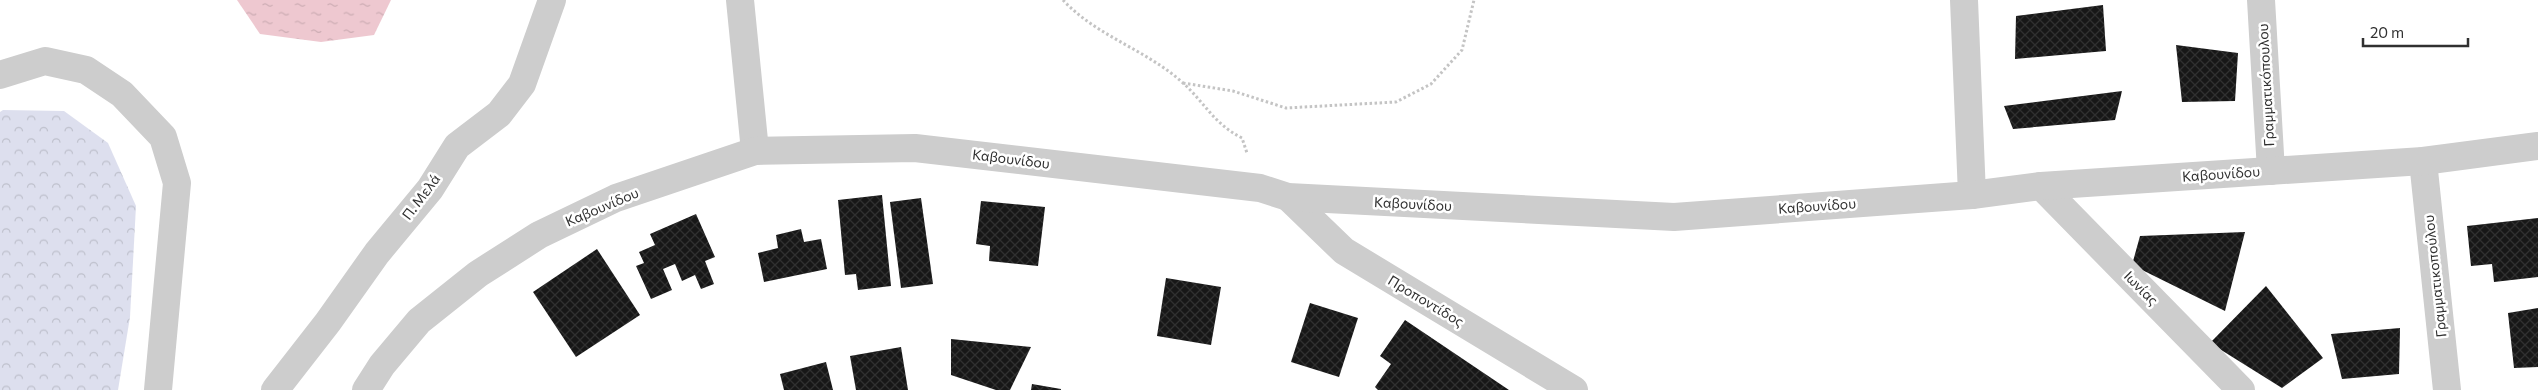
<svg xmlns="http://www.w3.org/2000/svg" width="2538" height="390" font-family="Commissioner,sans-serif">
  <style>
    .forest { fill: url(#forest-crowns) }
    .water { fill: url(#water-ripples) }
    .building { fill: url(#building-cross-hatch) }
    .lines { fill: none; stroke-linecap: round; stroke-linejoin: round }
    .path { stroke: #c4c4c4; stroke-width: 3; stroke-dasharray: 2.5 2.5; stroke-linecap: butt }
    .minor { stroke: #cdcdcd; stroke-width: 28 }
    .labels { text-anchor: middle; stroke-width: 5; stroke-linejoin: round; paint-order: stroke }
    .street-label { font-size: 14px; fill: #303030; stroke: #fff }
  </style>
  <defs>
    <pattern id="forest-crowns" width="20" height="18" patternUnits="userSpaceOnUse" patternTransform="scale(1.25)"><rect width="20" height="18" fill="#dddfee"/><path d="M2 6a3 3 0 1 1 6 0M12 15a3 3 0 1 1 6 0" fill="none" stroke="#bec0cc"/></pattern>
    <pattern id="water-ripples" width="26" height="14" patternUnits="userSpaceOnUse" patternTransform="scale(1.25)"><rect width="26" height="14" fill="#eec8d0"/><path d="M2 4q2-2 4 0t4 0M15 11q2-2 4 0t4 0" fill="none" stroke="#ccacb3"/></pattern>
    <pattern id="building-cross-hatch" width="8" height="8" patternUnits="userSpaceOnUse" patternTransform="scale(1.25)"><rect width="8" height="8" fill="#171717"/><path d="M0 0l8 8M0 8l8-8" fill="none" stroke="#303030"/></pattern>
  </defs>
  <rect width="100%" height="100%" fill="#fff"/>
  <polygon class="forest" points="3,110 64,111 108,143 136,206 130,317 118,390 0,390 0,112"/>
  <polygon class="water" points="237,0 391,0 374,35 321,42 260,34"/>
  <g class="building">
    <polygon points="2103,5 2106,51 2015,59 2016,16"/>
    <polygon points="2176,45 2238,53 2235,101 2182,102"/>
    <polygon points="2122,91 2115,120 2013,129 2004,106"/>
    <polygon points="882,195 891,286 858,290 856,274 845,275 838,200"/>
    <polygon points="921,198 933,284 901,288 890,202"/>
    <polygon points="981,201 1045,207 1038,266 989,261 990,246 976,244"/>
    <polygon points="696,214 715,257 705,261 714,284 701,289 695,275 682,281 675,264 663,269 672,290 651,299 636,266 644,263 639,252 655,245 650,234"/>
    <polygon points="2538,218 2538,277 2494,282 2492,264 2471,266 2467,226"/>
    <polygon points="801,229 804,242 821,239 827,269 764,282 758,253 778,248 776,235"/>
    <polygon points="2245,232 2225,311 2132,265 2140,236"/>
    <polygon points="597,249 640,315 576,357 533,292"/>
    <polygon points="1166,278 1221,287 1211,345 1157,336"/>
    <polygon points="2266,286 2323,358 2282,388 2210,343"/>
    <polygon points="1310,303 1358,318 1339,377 1291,362"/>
    <polygon points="2538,308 2538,367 2514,368 2508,313"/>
    <polygon points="1405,320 1509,390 1378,390 1375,387 1391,364 1380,356"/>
    <polygon points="2400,328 2399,374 2342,379 2331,334"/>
    <polygon points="951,339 1031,347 1010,390 996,390 951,375"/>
    <polygon points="901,347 908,390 856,390 850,356"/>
    <polygon points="826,362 833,390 784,390 780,374"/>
    <polygon points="1032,384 1061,389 1061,390 1031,390"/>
  </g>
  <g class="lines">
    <g class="path">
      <path d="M1063,0C1096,36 1147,50 1183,83C1205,103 1214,124 1242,138L1247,153"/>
      <polyline points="1183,83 1233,91 1286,108 1396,102 1431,84 1462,50 1474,0"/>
    </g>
    <g class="minor">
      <polyline points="740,0 755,151"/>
      <polyline points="1964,0 1972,195"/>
      <polyline points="2261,0 2271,171"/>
      <polyline points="0,75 45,61 86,70 122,94 163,137 177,183 158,390"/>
      <polyline points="2423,161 2447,390"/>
      <polyline points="2041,186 2241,390"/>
      <polyline points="1288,197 1344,251 1574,390"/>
      <polyline points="275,390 328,322 377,253 430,189 457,146 499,114 522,84 552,0"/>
      <polyline points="366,390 382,365 419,321 478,274 539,235 616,198 755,151 915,148 1260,188 1288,197 1674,217 1972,195 2041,186 2423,161 2538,146"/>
    </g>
  </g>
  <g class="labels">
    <g class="street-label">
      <text transform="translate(2266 85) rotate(-93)" y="5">Γραμματικόπουλου</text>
      <text transform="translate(1011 159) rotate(7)" y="5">Καβουνίδου</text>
      <text transform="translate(2221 174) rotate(-4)" y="5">Καβουνίδου</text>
      <text transform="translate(421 197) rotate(-53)" y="5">Π. Μελά</text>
      <text transform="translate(1413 204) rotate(3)" y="5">Καβουνίδου</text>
      <text transform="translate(1817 206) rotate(-4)" y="5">Καβουνίδου</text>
      <text transform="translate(602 207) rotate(-23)" y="5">Καβουνίδου</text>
      <text transform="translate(2435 276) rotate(-96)" y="5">Γραμματικοπούλου</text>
      <text transform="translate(2141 288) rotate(45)" y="5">Ιωνίας</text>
      <text transform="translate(1426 301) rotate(31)" y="5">Προποντίδος</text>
    </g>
  </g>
  <path d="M2363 38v8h105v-8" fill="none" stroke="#303030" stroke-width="2.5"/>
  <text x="2370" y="38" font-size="15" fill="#303030" stroke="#ffffff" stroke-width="4" paint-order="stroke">20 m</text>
</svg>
